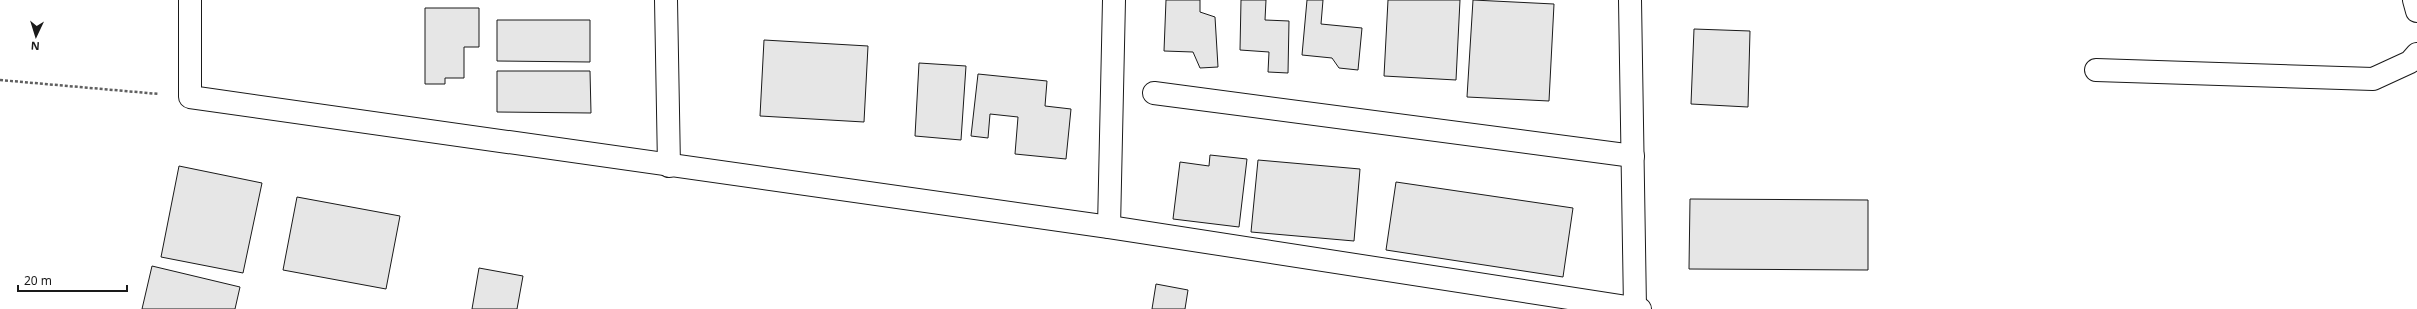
<svg xmlns="http://www.w3.org/2000/svg" width="2417" height="309" font-family="'Noto Sans',sans-serif">
  <style>
    .building { fill: #e6e6e6; stroke: #1a1a1a }
    .lines { fill: none; stroke-linecap: round; stroke-linejoin: round }
    .minor-casing { stroke: #1a1a1a; stroke-width: 24 }
    .path { stroke: #5f5f5f; stroke-width: 2.5; stroke-dasharray: 3 2; stroke-linecap: butt }
    .minor { stroke: #fff; stroke-width: 22 }
  </style>
  <rect width="100%" height="100%" fill="#fff"/>
  <g class="building">
    <polygon points="1166,0 1200,0 1200,12 1215,17 1218,67 1200,68 1193,52 1164,51"/>
    <polygon points="1241,0 1266,0 1265,20 1289,21 1288,73 1268,72 1269,52 1240,50"/>
    <polygon points="1307,0 1323,0 1321,24 1362,28 1358,70 1339,68 1332,58 1302,55"/>
    <polygon points="1388,0 1460,0 1456,80 1384,76"/>
    <polygon points="1473,0 1554,4 1549,101 1467,97"/>
    <polygon points="425,8 479,8 479,47 464,47 464,78 445,78 445,84 425,84"/>
    <polygon points="497,20 590,20 590,62 497,61"/>
    <polygon points="1694,29 1750,31 1748,107 1691,104"/>
    <polygon points="764,40 868,46 864,122 760,116"/>
    <polygon points="919,63 966,66 961,140 915,136"/>
    <polygon points="497,71 590,71 591,113 497,112"/>
    <polygon points="978,74 1047,81 1045,106 1071,109 1066,159 1015,154 1018,117 990,114 988,138 971,136"/>
    <polygon points="1210,155 1247,159 1239,227 1173,219 1180,162 1209,166"/>
    <polygon points="1258,160 1360,169 1354,241 1251,232"/>
    <polygon points="179,166 262,183 243,273 161,257"/>
    <polygon points="1396,182 1573,208 1563,277 1386,250"/>
    <polygon points="297,197 400,216 386,289 283,270"/>
    <polygon points="1690,199 1868,200 1868,270 1689,269"/>
    <polygon points="152,266 240,287 235,309 142,309"/>
    <polygon points="479,268 523,276 517,309 472,309"/>
    <polygon points="1156,284 1188,290 1185,309 1152,309"/>
  </g>
  <g class="lines">
    <defs>
      <g id="minor">
        <polyline points="190,0 190,97 1109,227 1640,309"/>
        <polyline points="666,0 669,166"/>
        <polyline points="1630,0 1635,308"/>
        <polyline points="2414,0 2417,11"/>
        <polyline points="2096,70 2373,79 2410,62 2417,54"/>
        <polyline points="1154,93 1633,156"/>
        <polyline points="1109,227 1114,0"/>
      </g>
    </defs>
    <use href="#minor" class="minor-casing"/>
    <polyline class="path" points="0,80 159,94"/>
    <use href="#minor" class="minor"/>
  </g>
  <g transform="translate(36 36) rotate(184)" stroke="#ffffff" stroke-width="3" paint-order="stroke">
  <path d="M0-3L7 15L0 10L-7 15Z" fill="#1a1a1a"/>
  <text y="-6" font-size="11" font-weight="bold" text-anchor="middle" fill="#1a1a1a">N</text>
  </g>
  <path d="M18 285v6h109v-6" fill="none" stroke="#1a1a1a" stroke-width="2"/>
  <text x="24" y="285" font-size="12" fill="#1a1a1a" stroke="#ffffff" stroke-width="3" paint-order="stroke">20 m</text>
</svg>
